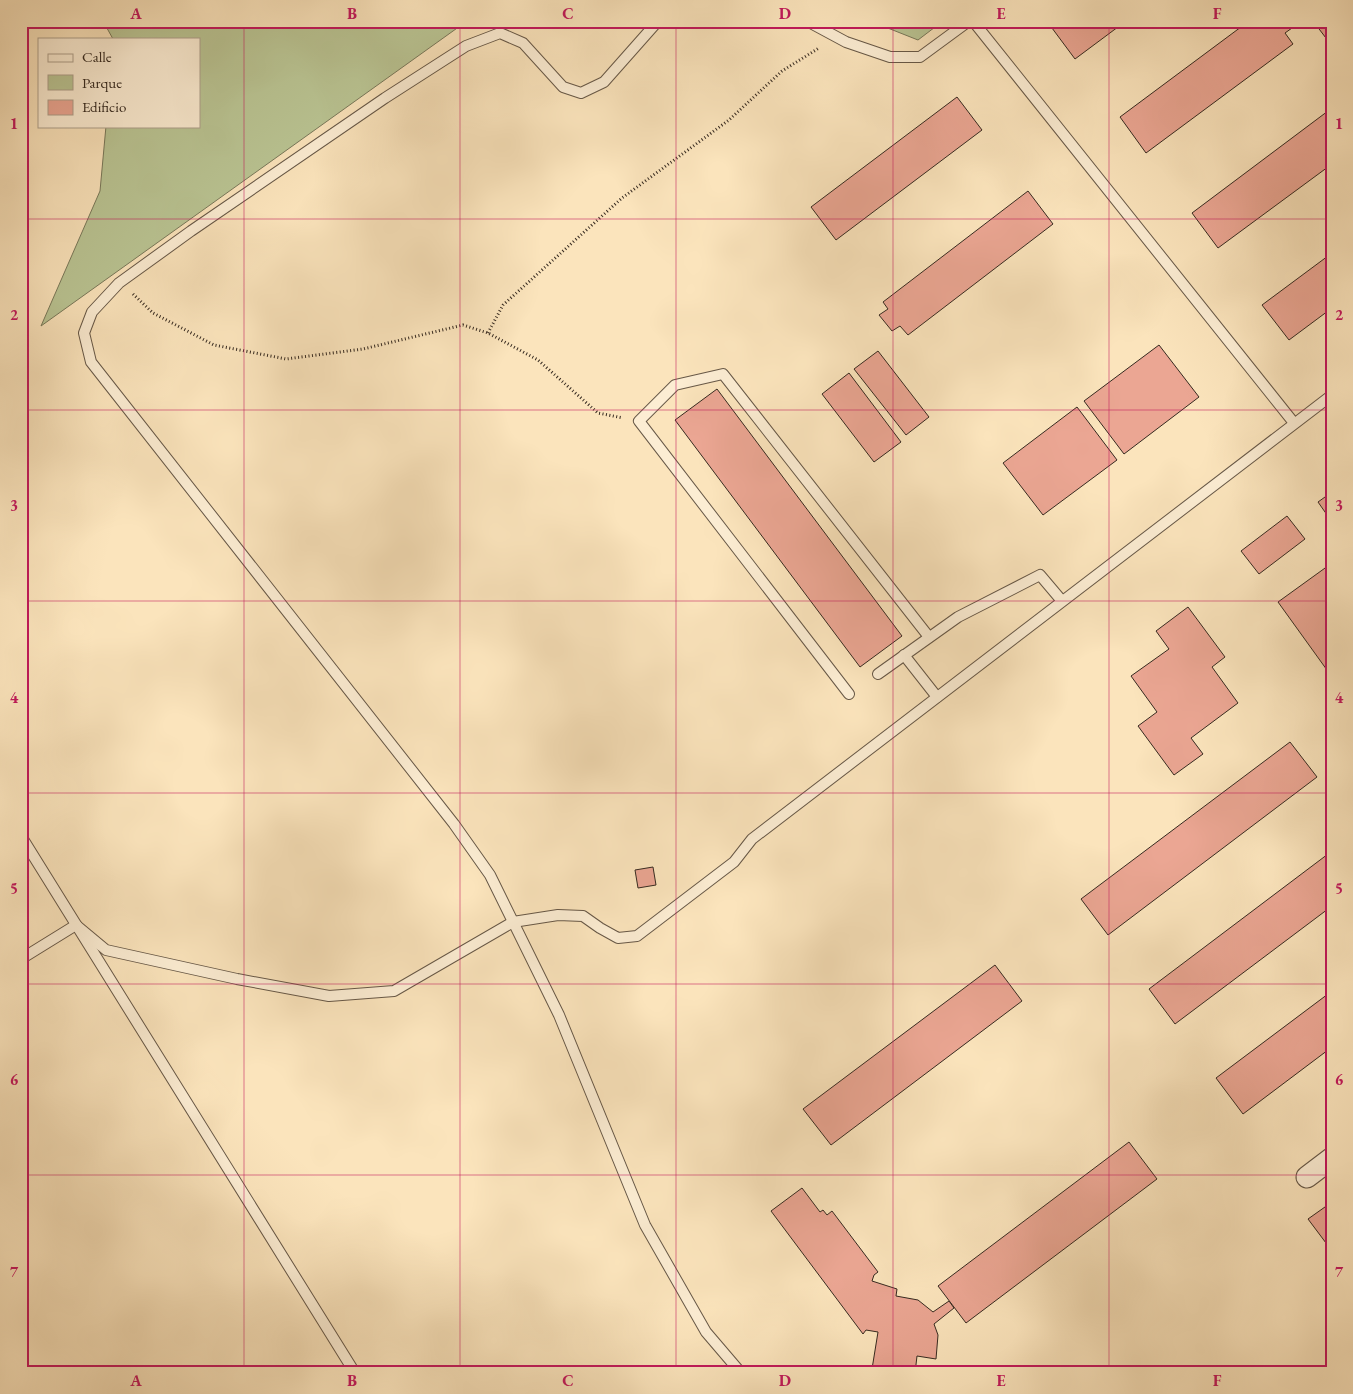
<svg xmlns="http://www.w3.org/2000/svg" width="1353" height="1394" font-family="'EB Garamond',serif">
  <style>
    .green { fill: #bac594; stroke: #78785a }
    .building { fill: #eba693; stroke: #362a20 }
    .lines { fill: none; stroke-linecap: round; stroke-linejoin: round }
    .service-casing { stroke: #675847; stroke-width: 12 }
    .minor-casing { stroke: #675847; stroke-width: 23 }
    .path { stroke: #362a20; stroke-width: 3; stroke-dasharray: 1 2.5; stroke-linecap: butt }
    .service { stroke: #fcedd3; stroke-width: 10 }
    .minor { stroke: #fcedd3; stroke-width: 21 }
    .grid { fill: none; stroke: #c2185b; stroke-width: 1; stroke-opacity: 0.55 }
    .neatline { fill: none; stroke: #c2185b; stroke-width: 2 }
    .grid-label { font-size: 16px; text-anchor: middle; font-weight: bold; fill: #c2185b }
  </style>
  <rect width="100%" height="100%" fill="#fbe4bc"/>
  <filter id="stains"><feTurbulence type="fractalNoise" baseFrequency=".004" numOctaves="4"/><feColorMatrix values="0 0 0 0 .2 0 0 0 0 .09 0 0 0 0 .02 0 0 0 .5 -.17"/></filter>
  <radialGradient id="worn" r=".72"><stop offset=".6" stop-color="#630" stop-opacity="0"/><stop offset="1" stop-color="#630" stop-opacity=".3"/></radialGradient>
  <g class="green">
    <polygon points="103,21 467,21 41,326 100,191 106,126 199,126 199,39 113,39"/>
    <polygon points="870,21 943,21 918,40"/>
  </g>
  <g class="building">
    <polygon points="1052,21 1126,21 1075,59 1049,24"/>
    <polygon points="1249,21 1287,21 1292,28 1285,33 1293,44 1146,153 1120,117"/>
    <polygon points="1313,21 1332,21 1332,46"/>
    <polygon points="957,97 982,130 836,240 811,207"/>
    <polygon points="1332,108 1332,164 1218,248 1192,213"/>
    <polygon points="1028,191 1053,224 908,335 900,326 892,331 879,315 888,309 883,302"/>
    <polygon points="1332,253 1332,308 1289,340 1262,305"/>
    <polygon points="1159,345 1199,397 1124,454 1084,401"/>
    <polygon points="878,351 929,417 906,435 854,369"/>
    <polygon points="849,373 901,442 874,462 822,394"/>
    <polygon points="717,389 902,636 860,667 675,420"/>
    <polygon points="1077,407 1117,460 1043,515 1003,463"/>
    <polygon points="1332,492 1332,522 1318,502"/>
    <polygon points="1287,516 1305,539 1259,574 1241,551"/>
    <polygon points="1332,563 1332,677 1278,602"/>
    <polygon points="1188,607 1225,657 1212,667 1238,703 1191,738 1203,754 1174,775 1138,726 1157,712 1131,676 1169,649 1156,631"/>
    <polygon points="1290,742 1317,777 1108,935 1081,899"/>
    <polygon points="1332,851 1332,906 1175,1024 1149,989"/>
    <polygon points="653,867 656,885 638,888 635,870"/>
    <polygon points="995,965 1022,1001 831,1145 803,1109"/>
    <polygon points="1332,991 1332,1047 1243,1114 1216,1078"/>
    <polygon points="1129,1142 1157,1179 966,1323 938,1286"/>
    <polygon points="802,1188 820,1212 823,1210 827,1215 832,1211 878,1272 874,1275 872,1281 897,1289 896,1296 918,1300 933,1312 949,1301 954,1308 934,1324 938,1335 936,1359 917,1356 915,1373 898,1373 872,1369 878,1332 866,1330 863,1334 771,1211"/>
    <polygon points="1332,1202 1332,1251 1308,1219"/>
  </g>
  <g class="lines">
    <defs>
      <g id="service">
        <polyline points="658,21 604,82 581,93 563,87 523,43 500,33 466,46 385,98 191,231 119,283 92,312 84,333 91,362 454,824 490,875 559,1015 645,1225 706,1332 741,1373"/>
        <polyline points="807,21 846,42 890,57 920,57 969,21"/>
        <polyline points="973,21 1294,423"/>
        <polyline points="904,655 937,697"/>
        <polyline points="878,674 958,617 1040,575 1062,601"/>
        <polyline points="849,694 639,421 675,385 723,374 929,637"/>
        <polyline points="21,836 355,1373"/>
        <polyline points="21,959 76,925 106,950 237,979 329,996 394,991 513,922 558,915 583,916 600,928 618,938 637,936 734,862 752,839 1332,395"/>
      </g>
      <polyline id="minor" points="1307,1177 1332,1158"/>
    </defs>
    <use href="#service" class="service-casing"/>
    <use href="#minor" class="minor-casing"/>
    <g class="path">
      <polyline points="133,294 153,313 214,345 286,359 363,349 463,325 488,333 538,360 598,413 623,418"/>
      <polyline points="488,333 503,305 622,198 729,120 782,71 819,48"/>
    </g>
    <use href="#service" class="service"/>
    <use href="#minor" class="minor"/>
  </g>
  <path class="grid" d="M244,21V1373M460,21V1373M676,21V1373M893,21V1373M1109,21V1373M21,219H1332M21,410H1332M21,601H1332M21,793H1332M21,984H1332M21,1175H1332"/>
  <rect width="1353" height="1394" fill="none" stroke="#fbe4bc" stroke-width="55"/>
  <rect x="38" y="38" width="162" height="90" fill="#fcedd3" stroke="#ad9f8b"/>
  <rect x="48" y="54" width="25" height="8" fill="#fcedd3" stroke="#ad9f8b"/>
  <text x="82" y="62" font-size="15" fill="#362a20">Calle</text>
  <rect x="48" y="75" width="25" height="15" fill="#bac594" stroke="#ad9f8b"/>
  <text x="82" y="88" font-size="15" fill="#362a20">Parque</text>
  <rect x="48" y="100" width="25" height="15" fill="#eba693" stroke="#ad9f8b"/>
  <text x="82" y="112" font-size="15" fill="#362a20">Edificio</text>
  <rect x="28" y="28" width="1298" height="1338" class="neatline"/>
  <g class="grid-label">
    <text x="136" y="19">A</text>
    <text x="352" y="19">B</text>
    <text x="568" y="19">C</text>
    <text x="785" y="19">D</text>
    <text x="1001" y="19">E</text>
    <text x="1217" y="19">F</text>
    <text x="14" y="129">1</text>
    <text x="1339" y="129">1</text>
    <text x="14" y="320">2</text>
    <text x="1339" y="320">2</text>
    <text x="14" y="511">3</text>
    <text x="1339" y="511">3</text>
    <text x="14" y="703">4</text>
    <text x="1339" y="703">4</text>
    <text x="14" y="894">5</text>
    <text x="1339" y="894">5</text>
    <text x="14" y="1085">6</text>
    <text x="1339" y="1085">6</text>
    <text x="14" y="1277">7</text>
    <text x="1339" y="1277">7</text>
    <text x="136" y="1386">A</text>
    <text x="352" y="1386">B</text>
    <text x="568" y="1386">C</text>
    <text x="785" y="1386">D</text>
    <text x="1001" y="1386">E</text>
    <text x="1217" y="1386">F</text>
  </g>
  <rect width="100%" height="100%" filter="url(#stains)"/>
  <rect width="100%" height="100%" fill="url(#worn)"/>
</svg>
